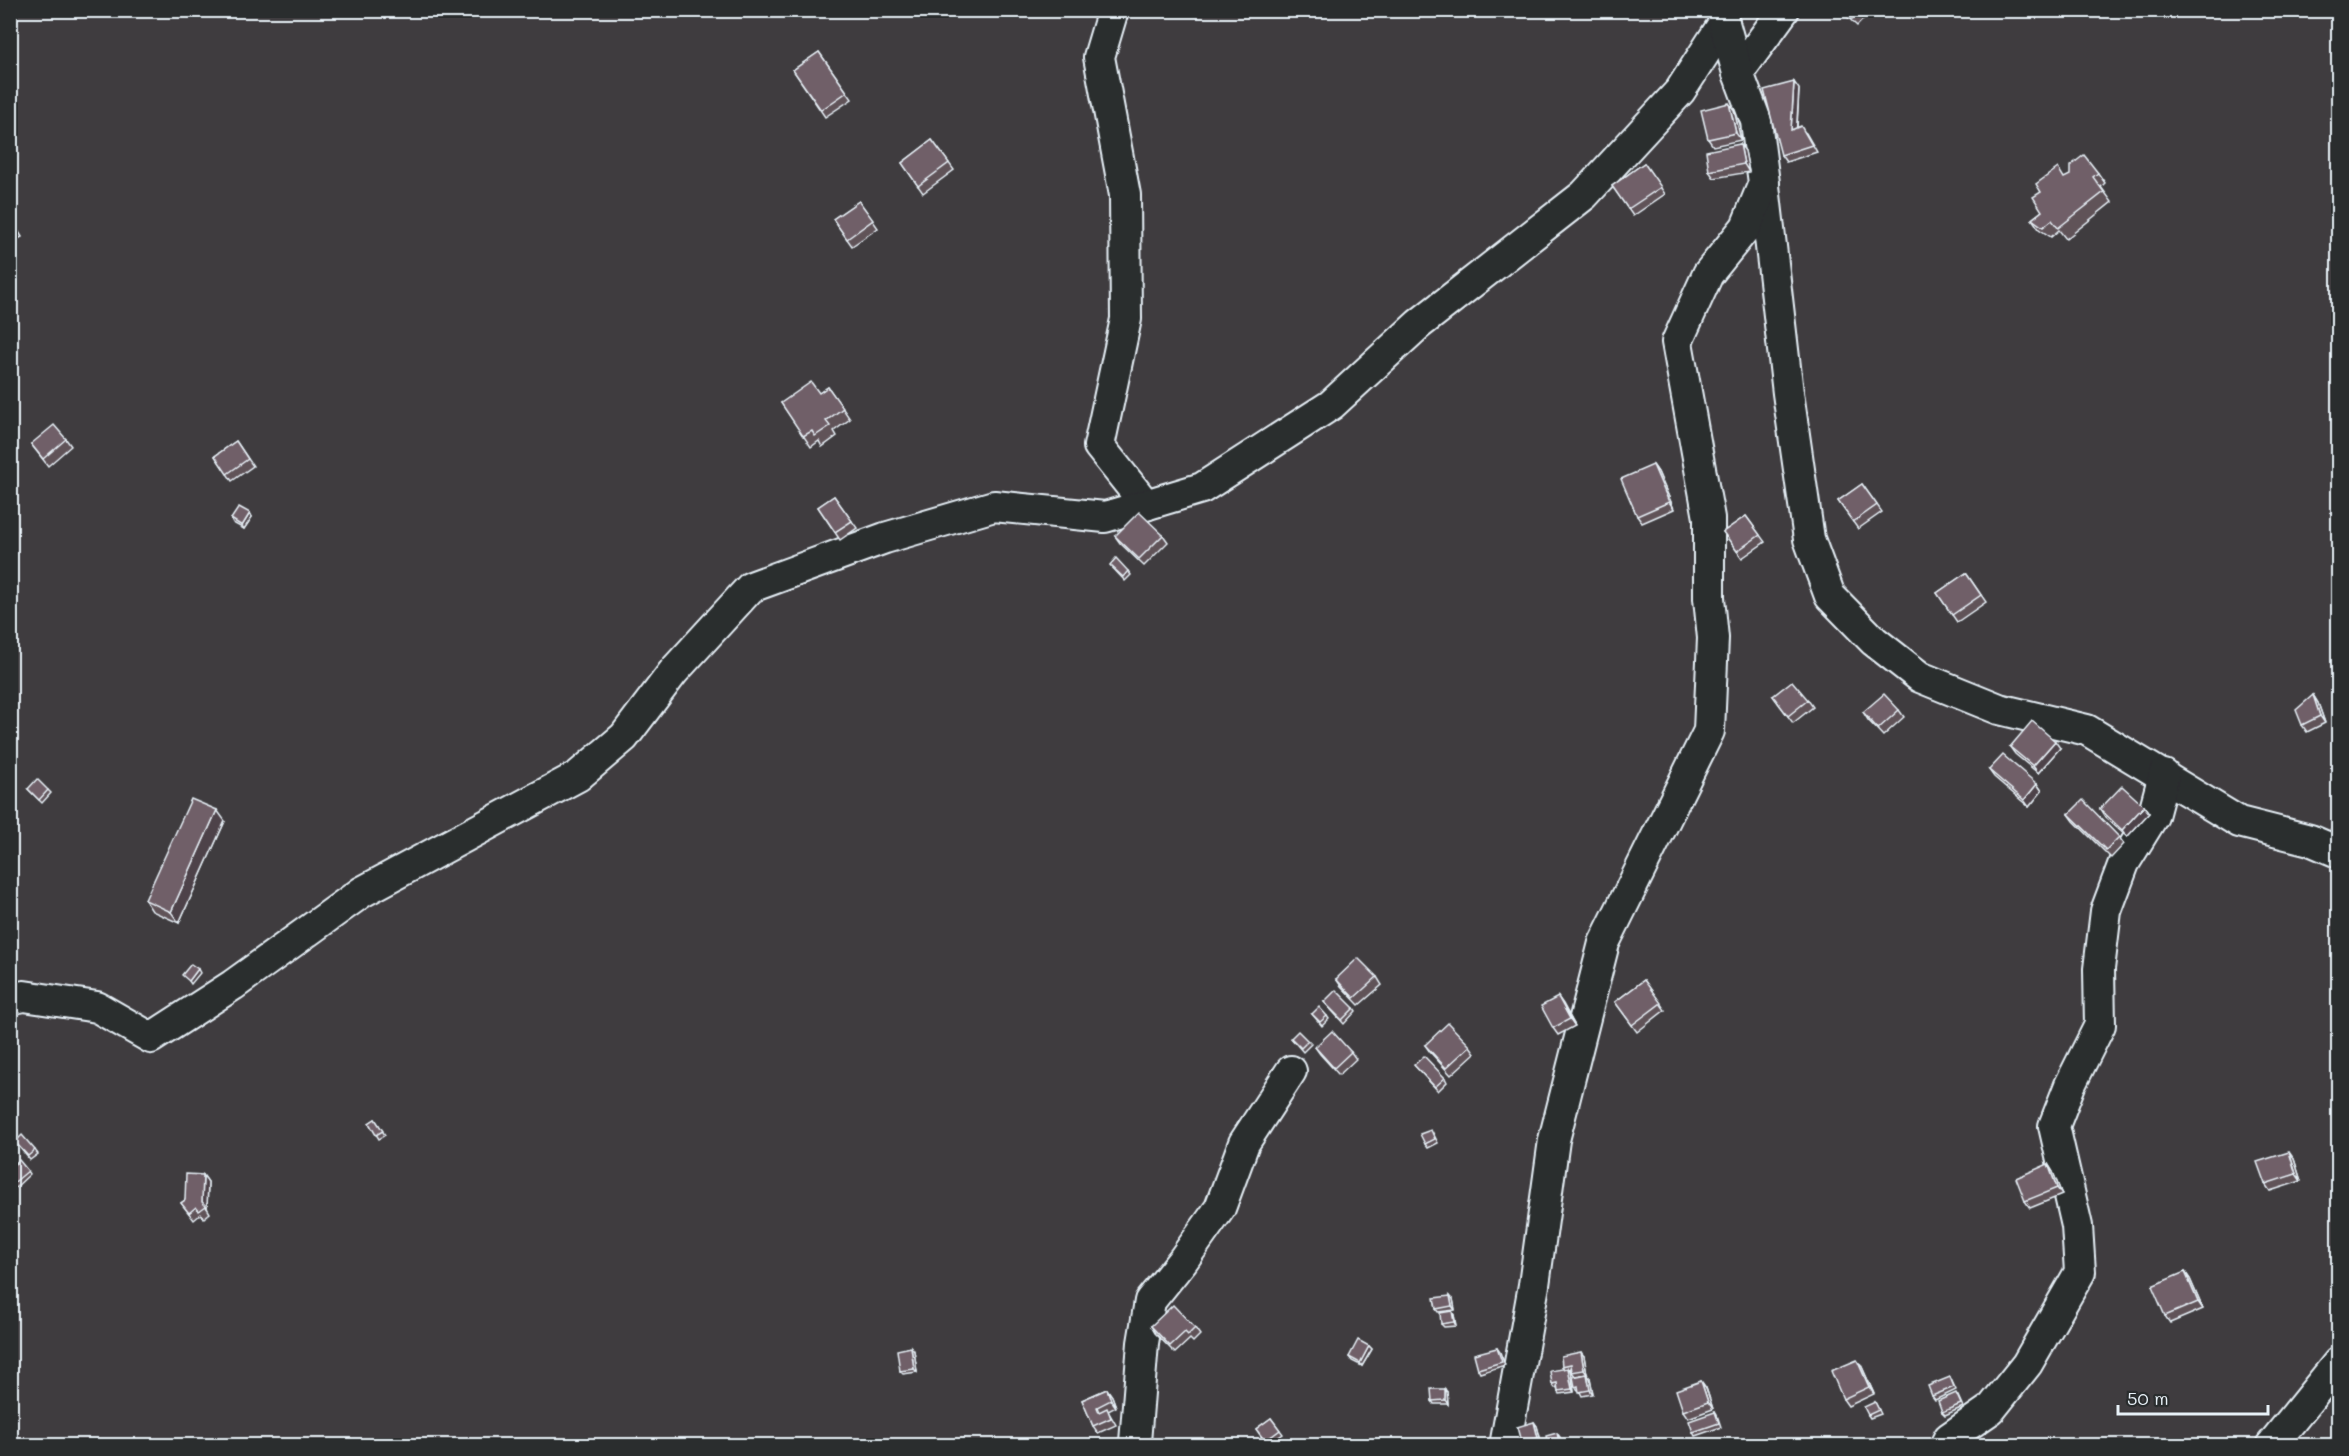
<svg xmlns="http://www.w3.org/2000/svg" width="2349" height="1456" font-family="Mali,sans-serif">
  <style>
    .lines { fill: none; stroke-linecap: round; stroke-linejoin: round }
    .minor-casing { stroke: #e8f1f8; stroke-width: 34 }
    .minor { stroke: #2a2d2e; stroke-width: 30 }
    .wall { fill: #605259; stroke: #e8f1f8; stroke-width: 1.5 }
    .shaded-wall { fill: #4e4248; stroke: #e8f1f8; stroke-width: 1.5 }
    .building { fill: #705f67; stroke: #e8f1f8; stroke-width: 1.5 }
  </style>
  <rect width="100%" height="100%" fill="#3f3c3f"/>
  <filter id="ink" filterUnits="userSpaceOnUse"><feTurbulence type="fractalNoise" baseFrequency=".0167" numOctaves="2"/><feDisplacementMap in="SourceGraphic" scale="12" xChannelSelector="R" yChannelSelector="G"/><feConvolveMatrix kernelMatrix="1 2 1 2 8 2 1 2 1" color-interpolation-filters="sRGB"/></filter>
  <g filter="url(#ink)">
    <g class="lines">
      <defs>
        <g id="minor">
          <polyline points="1113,10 1099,57 1125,195 1126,319 1099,446 1146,505"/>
          <polyline points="1738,73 1784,10"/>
          <polyline points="1764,186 1788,393 1809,539 1830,596 1874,641 1920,677 1999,709 2087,730 2239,822 2310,840 2338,852"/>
          <polyline points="10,999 24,996 97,1007 151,1038 233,985 362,892 578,776 624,737 674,671 751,587 885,538 994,506 1105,517 1202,488 1331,405 1419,324 1584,195 1680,91 1724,23"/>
          <polyline points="1135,1442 1143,1343 1150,1301 1183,1260 1220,1208 1244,1143 1291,1071"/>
          <polyline points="1505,1446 1534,1285 1554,1140 1604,943 1709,731 1713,638 1709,598 1709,518 1677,342 1708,274 1746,227 1764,183 1756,121 1738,73 1724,23"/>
          <polyline points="1945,1446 1949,1438 1991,1409 2027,1364 2080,1272 2077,1226 2054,1126 2070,1085 2100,1025 2099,969 2106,911 2124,863 2153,816 2164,775"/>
          <polyline points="2271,1446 2338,1363"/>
        </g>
      </defs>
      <use href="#minor" class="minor-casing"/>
      <use href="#minor" class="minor"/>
    </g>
    <g class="wall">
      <polygon points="1840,10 1872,10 1857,26"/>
      <polygon points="819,52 852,99 825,117 793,70"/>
      <polygon points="1799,89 1797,128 1806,133 1817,152 1786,162 1781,155"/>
      <polygon points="1734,110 1741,140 1713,146 1708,139"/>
      <polygon points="932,140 954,170 923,193 902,163"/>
      <polygon points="1740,144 1745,151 1749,172 1714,178 1709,171"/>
      <polygon points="1644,163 1665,194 1633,216 1612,186"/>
      <polygon points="2098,173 2105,183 2101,187 2112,202 2066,239 2059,230 2051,237 2039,229 2032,219 2042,211 2041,192 2065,178"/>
      <polygon points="859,201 878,228 852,246 833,219"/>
      <polygon points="14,224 22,237 10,243 10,226"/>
      <polygon points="828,387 850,419 834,431 837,436 822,447 819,441 811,447 781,403 819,393"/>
      <polygon points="66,439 71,446 48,466 31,444"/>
      <polygon points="236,441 253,466 232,481 215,456"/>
      <polygon points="1653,465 1658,472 1674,509 1642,523 1637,516"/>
      <polygon points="1862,484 1882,512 1858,529 1838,501"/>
      <polygon points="834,496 857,528 840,540 818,507"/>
      <polygon points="250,513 252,517 244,529 233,523 231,519"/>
      <polygon points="1746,516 1765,542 1742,558 1723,532"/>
      <polygon points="1163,535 1168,542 1144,566 1120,543 1115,536"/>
      <polygon points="1110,565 1128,571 1131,575 1125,581"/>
      <polygon points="1966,573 1986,602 1957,622 1937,593"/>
      <polygon points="2313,695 2318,703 2325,723 2307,732 2302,725"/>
      <polygon points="1773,696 1808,700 1813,707 1793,723"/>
      <polygon points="1899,710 1904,717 1883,736 1868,720 1863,712"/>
      <polygon points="2010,747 2060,748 2038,773 2015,754"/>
      <polygon points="1989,770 2037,784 2042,791 2029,807 1994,777"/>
      <polygon points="28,789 48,790 51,793 42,803"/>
      <polygon points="2144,806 2149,813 2127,837 2105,817 2100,809"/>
      <polygon points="2069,814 2119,837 2124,844 2111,858 2074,821"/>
      <polygon points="225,821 179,923 152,911 145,900"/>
      <polygon points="1377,977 1382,985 1359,1005 1341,986 1336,979"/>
      <polygon points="1644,980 1665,1010 1637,1032 1615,1002"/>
      <polygon points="1558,997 1575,1026 1558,1035 1553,1028"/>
      <polygon points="1324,1002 1354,1008 1356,1011 1344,1024"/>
      <polygon points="1312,1014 1327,1016 1329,1019 1322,1026"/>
      <polygon points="1291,1038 1308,1041 1311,1044 1303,1052"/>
      <polygon points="1425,1045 1470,1046 1475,1053 1451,1075 1430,1052"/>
      <polygon points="1315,1047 1351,1052 1356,1059 1339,1075 1320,1054"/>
      <polygon points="1414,1065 1445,1078 1447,1082 1438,1091"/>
      <polygon points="375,1119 385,1135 379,1139 369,1123"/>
      <polygon points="1433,1133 1438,1143 1428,1148 1425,1144"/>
      <polygon points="15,1142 35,1150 38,1154 30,1160"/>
      <polygon points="2294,1159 2301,1181 2270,1191 2265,1184"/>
      <polygon points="2048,1164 2053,1172 2062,1195 2030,1208 2025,1201"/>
      <polygon points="10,1168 28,1171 30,1174 13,1190 10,1187"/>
      <polygon points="203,1175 208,1182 207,1208 210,1213 204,1218 201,1214 194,1220 181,1203 185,1200"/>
      <polygon points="2185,1272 2190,1279 2203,1309 2170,1323 2165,1316"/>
      <polygon points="1453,1299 1455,1310 1438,1312 1436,1309"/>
      <polygon points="1452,1311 1454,1315 1456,1326 1444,1327 1441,1324"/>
      <polygon points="1151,1326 1195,1328 1200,1335 1193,1342 1190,1339 1175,1353 1155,1333"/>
      <polygon points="1369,1346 1372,1349 1362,1366 1352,1361 1349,1357"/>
      <polygon points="1497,1348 1500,1352 1505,1365 1480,1373 1478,1369"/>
      <polygon points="914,1351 917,1372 903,1374 900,1371"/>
      <polygon points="1584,1356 1587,1374 1575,1376 1572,1372 1571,1368 1569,1369 1571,1371 1574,1392 1560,1394 1558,1391 1557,1387 1555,1388 1552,1384 1564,1369 1562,1366"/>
      <polygon points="1862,1367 1874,1394 1848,1406 1843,1399"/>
      <polygon points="1950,1377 1956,1390 1935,1400 1932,1396"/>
      <polygon points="1590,1378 1593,1394 1582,1396 1579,1390 1578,1390 1575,1387"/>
      <polygon points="1701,1381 1706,1388 1713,1409 1688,1418 1683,1411"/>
      <polygon points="1107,1389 1112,1396 1116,1407 1108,1411 1116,1425 1098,1433 1093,1426 1082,1400"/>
      <polygon points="1447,1392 1448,1404 1434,1404 1432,1401"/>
      <polygon points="1958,1396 1963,1407 1945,1415 1942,1412"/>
      <polygon points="1875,1402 1881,1414 1870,1418 1868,1415"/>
      <polygon points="1715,1412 1717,1415 1721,1427 1695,1436 1693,1432"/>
      <polygon points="1271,1418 1283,1434 1267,1445 1256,1429"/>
      <polygon points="1534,1422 1537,1426 1541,1441 1523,1446 1521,1442"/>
    </g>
    <g class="shaded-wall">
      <polygon points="1794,82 1799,89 1796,137 1791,130"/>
      <polygon points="1729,103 1734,110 1741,140 1736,133"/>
      <polygon points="1740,144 1745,151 1749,172 1744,164"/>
      <polygon points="1653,465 1658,472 1674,509 1669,502"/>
      <polygon points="250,513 252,517 244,529 242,526"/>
      <polygon points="2313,695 2318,703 2325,723 2320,716"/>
      <polygon points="2055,741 2060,748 2038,773 2033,766"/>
      <polygon points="2037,784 2042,791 2029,807 2024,800"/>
      <polygon points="2144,806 2149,813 2127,837 2122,830"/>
      <polygon points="217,810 225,821 179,923 171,912"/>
      <polygon points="198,969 200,973 191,984 189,981"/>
      <polygon points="1558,997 1563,1004 1575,1026 1570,1019"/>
      <polygon points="2289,1152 2294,1159 2301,1181 2296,1174"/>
      <polygon points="2048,1164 2053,1172 2062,1195 2057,1188"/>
      <polygon points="203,1175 208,1182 207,1208 202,1202"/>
      <polygon points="2185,1272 2190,1279 2203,1309 2198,1302"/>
      <polygon points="1450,1296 1453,1299 1455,1310 1452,1306"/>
      <polygon points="1452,1311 1454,1315 1456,1326 1454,1322"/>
      <polygon points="1369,1346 1372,1349 1362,1366 1360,1363"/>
      <polygon points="911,1347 914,1351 917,1372 914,1369"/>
      <polygon points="1581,1352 1584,1356 1587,1374 1584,1370"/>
      <polygon points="1857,1360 1862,1367 1874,1394 1869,1387"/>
      <polygon points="1568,1368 1571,1371 1574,1392 1572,1389"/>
      <polygon points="1587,1374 1590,1378 1593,1394 1590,1390"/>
      <polygon points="1701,1381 1706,1388 1713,1409 1708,1402"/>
      <polygon points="1107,1389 1112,1396 1116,1407 1111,1400"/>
      <polygon points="1445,1389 1447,1392 1448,1404 1445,1400"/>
      <polygon points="1534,1422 1537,1426 1541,1441 1538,1438"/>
      <polygon points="1557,1433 1560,1437 1562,1446 1560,1446"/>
    </g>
    <g class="building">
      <polygon points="1843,10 1860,10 1852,19"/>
      <polygon points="819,52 847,92 821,110 793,70"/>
      <polygon points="1794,82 1791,130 1801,126 1812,145 1781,155 1764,90"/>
      <polygon points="1729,103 1736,133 1708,139 1701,110"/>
      <polygon points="932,140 949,163 918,186 902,163"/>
      <polygon points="1740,144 1744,164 1709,171 1706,151"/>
      <polygon points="2084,155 2098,173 2093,177 2104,192 2058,228 2052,220 2043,227 2032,219 2042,211 2033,197 2041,192 2036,184 2058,168 2064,178 2070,175 2070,166"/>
      <polygon points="1644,163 1661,187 1628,209 1612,186"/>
      <polygon points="859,201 873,220 847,239 833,219"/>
      <polygon points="14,224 19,233 10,238 10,226"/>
      <polygon points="811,382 819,393 828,387 843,408 826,421 830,426 815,436 812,431 803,436 781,403"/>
      <polygon points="54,425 66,439 43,459 31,444"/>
      <polygon points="236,441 248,459 227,474 215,456"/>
      <polygon points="1653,465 1669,502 1637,516 1621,479"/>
      <polygon points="1862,484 1877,505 1853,522 1838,501"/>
      <polygon points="834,496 852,521 835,532 818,507"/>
      <polygon points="239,507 250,513 242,526 231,519"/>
      <polygon points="1139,512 1163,535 1139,559 1115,536"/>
      <polygon points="1746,516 1760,535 1737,551 1723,532"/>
      <polygon points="1116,558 1128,571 1123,577 1110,565"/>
      <polygon points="1966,573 1981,595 1952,615 1937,593"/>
      <polygon points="1792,681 1808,700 1788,716 1773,696"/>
      <polygon points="1884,694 1899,710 1878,729 1863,712"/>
      <polygon points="2313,695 2320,716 2302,725 2296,710"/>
      <polygon points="2032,721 2055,741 2033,766 2010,747"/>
      <polygon points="2003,755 2037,784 2024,800 1989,770"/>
      <polygon points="37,779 48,790 39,800 28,789"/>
      <polygon points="2122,786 2144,806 2122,830 2100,809"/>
      <polygon points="191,799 217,810 171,912 145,900"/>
      <polygon points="2083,800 2119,837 2106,850 2069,814"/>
      <polygon points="1358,958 1377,977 1354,998 1336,979"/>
      <polygon points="191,964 198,969 189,981 182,975"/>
      <polygon points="1644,980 1661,1003 1632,1025 1615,1002"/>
      <polygon points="1336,990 1354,1008 1342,1020 1324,1002"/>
      <polygon points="1558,997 1570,1019 1553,1028 1541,1006"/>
      <polygon points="1319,1007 1327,1016 1320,1022 1312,1014"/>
      <polygon points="1448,1023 1470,1046 1446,1068 1425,1045"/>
      <polygon points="1298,1031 1308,1041 1301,1048 1291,1038"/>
      <polygon points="1332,1031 1351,1052 1334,1068 1315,1047"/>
      <polygon points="1424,1056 1445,1078 1435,1087 1414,1065"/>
      <polygon points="375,1119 383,1131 376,1135 369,1123"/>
      <polygon points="1431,1130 1435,1139 1425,1144 1420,1134"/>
      <polygon points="22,1135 35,1150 28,1156 15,1142"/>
      <polygon points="2289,1152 2296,1174 2265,1184 2257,1162"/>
      <polygon points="19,1160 28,1171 10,1186 10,1168"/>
      <polygon points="2048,1164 2057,1188 2025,1201 2016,1178"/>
      <polygon points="186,1174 203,1175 202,1202 206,1206 199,1211 196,1207 189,1213 181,1203 185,1200"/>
      <polygon points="2185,1272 2198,1302 2165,1316 2152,1286"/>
      <polygon points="1450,1296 1452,1306 1436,1309 1434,1298"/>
      <polygon points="1173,1305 1195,1328 1188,1335 1185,1332 1170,1346 1151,1326"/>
      <polygon points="1452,1311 1454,1322 1441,1324 1440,1313"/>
      <polygon points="1358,1340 1369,1346 1360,1363 1349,1357"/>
      <polygon points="911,1347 914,1369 900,1371 897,1350"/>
      <polygon points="1497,1348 1502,1362 1478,1369 1474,1354"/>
      <polygon points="1581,1352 1584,1370 1572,1372 1571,1364 1562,1366 1561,1356"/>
      <polygon points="1857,1360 1869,1387 1843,1399 1831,1371"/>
      <polygon points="1568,1368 1572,1389 1558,1391 1557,1383 1552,1384 1550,1371"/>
      <polygon points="1587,1374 1590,1390 1579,1392 1578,1386 1575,1387 1573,1377"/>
      <polygon points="1950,1377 1954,1387 1932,1396 1928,1386"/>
      <polygon points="1701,1381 1708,1402 1683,1411 1676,1390"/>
      <polygon points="1107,1389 1111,1400 1097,1407 1099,1412 1107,1408 1111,1418 1093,1426 1082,1400"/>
      <polygon points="1431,1389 1445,1389 1445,1400 1432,1401"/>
      <polygon points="1956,1393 1961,1404 1942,1412 1938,1401"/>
      <polygon points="1875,1402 1879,1410 1868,1415 1864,1407"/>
      <polygon points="1715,1412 1719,1423 1693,1432 1689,1421"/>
      <polygon points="1271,1418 1280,1430 1265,1441 1256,1429"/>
      <polygon points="1534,1422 1538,1438 1521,1442 1517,1427"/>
      <polygon points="1557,1433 1560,1446 1548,1446 1546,1436"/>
      <polygon points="1282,1439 1285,1446 1269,1446 1269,1444"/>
      <polygon points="1541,1441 1542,1446 1524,1446"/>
      <polygon points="2190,1442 2192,1446 2184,1446"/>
    </g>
  </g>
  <rect width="2349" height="1456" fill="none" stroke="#2a2d2e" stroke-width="36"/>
  <rect x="18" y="18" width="2313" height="1420" fill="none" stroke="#e8f1f8" stroke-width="2" filter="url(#ink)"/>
  <path d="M2118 1405v9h150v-9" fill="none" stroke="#e8f1f8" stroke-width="3"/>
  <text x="2127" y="1405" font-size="18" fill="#e8f1f8" stroke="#2a2d2e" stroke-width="4.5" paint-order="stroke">50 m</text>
</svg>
